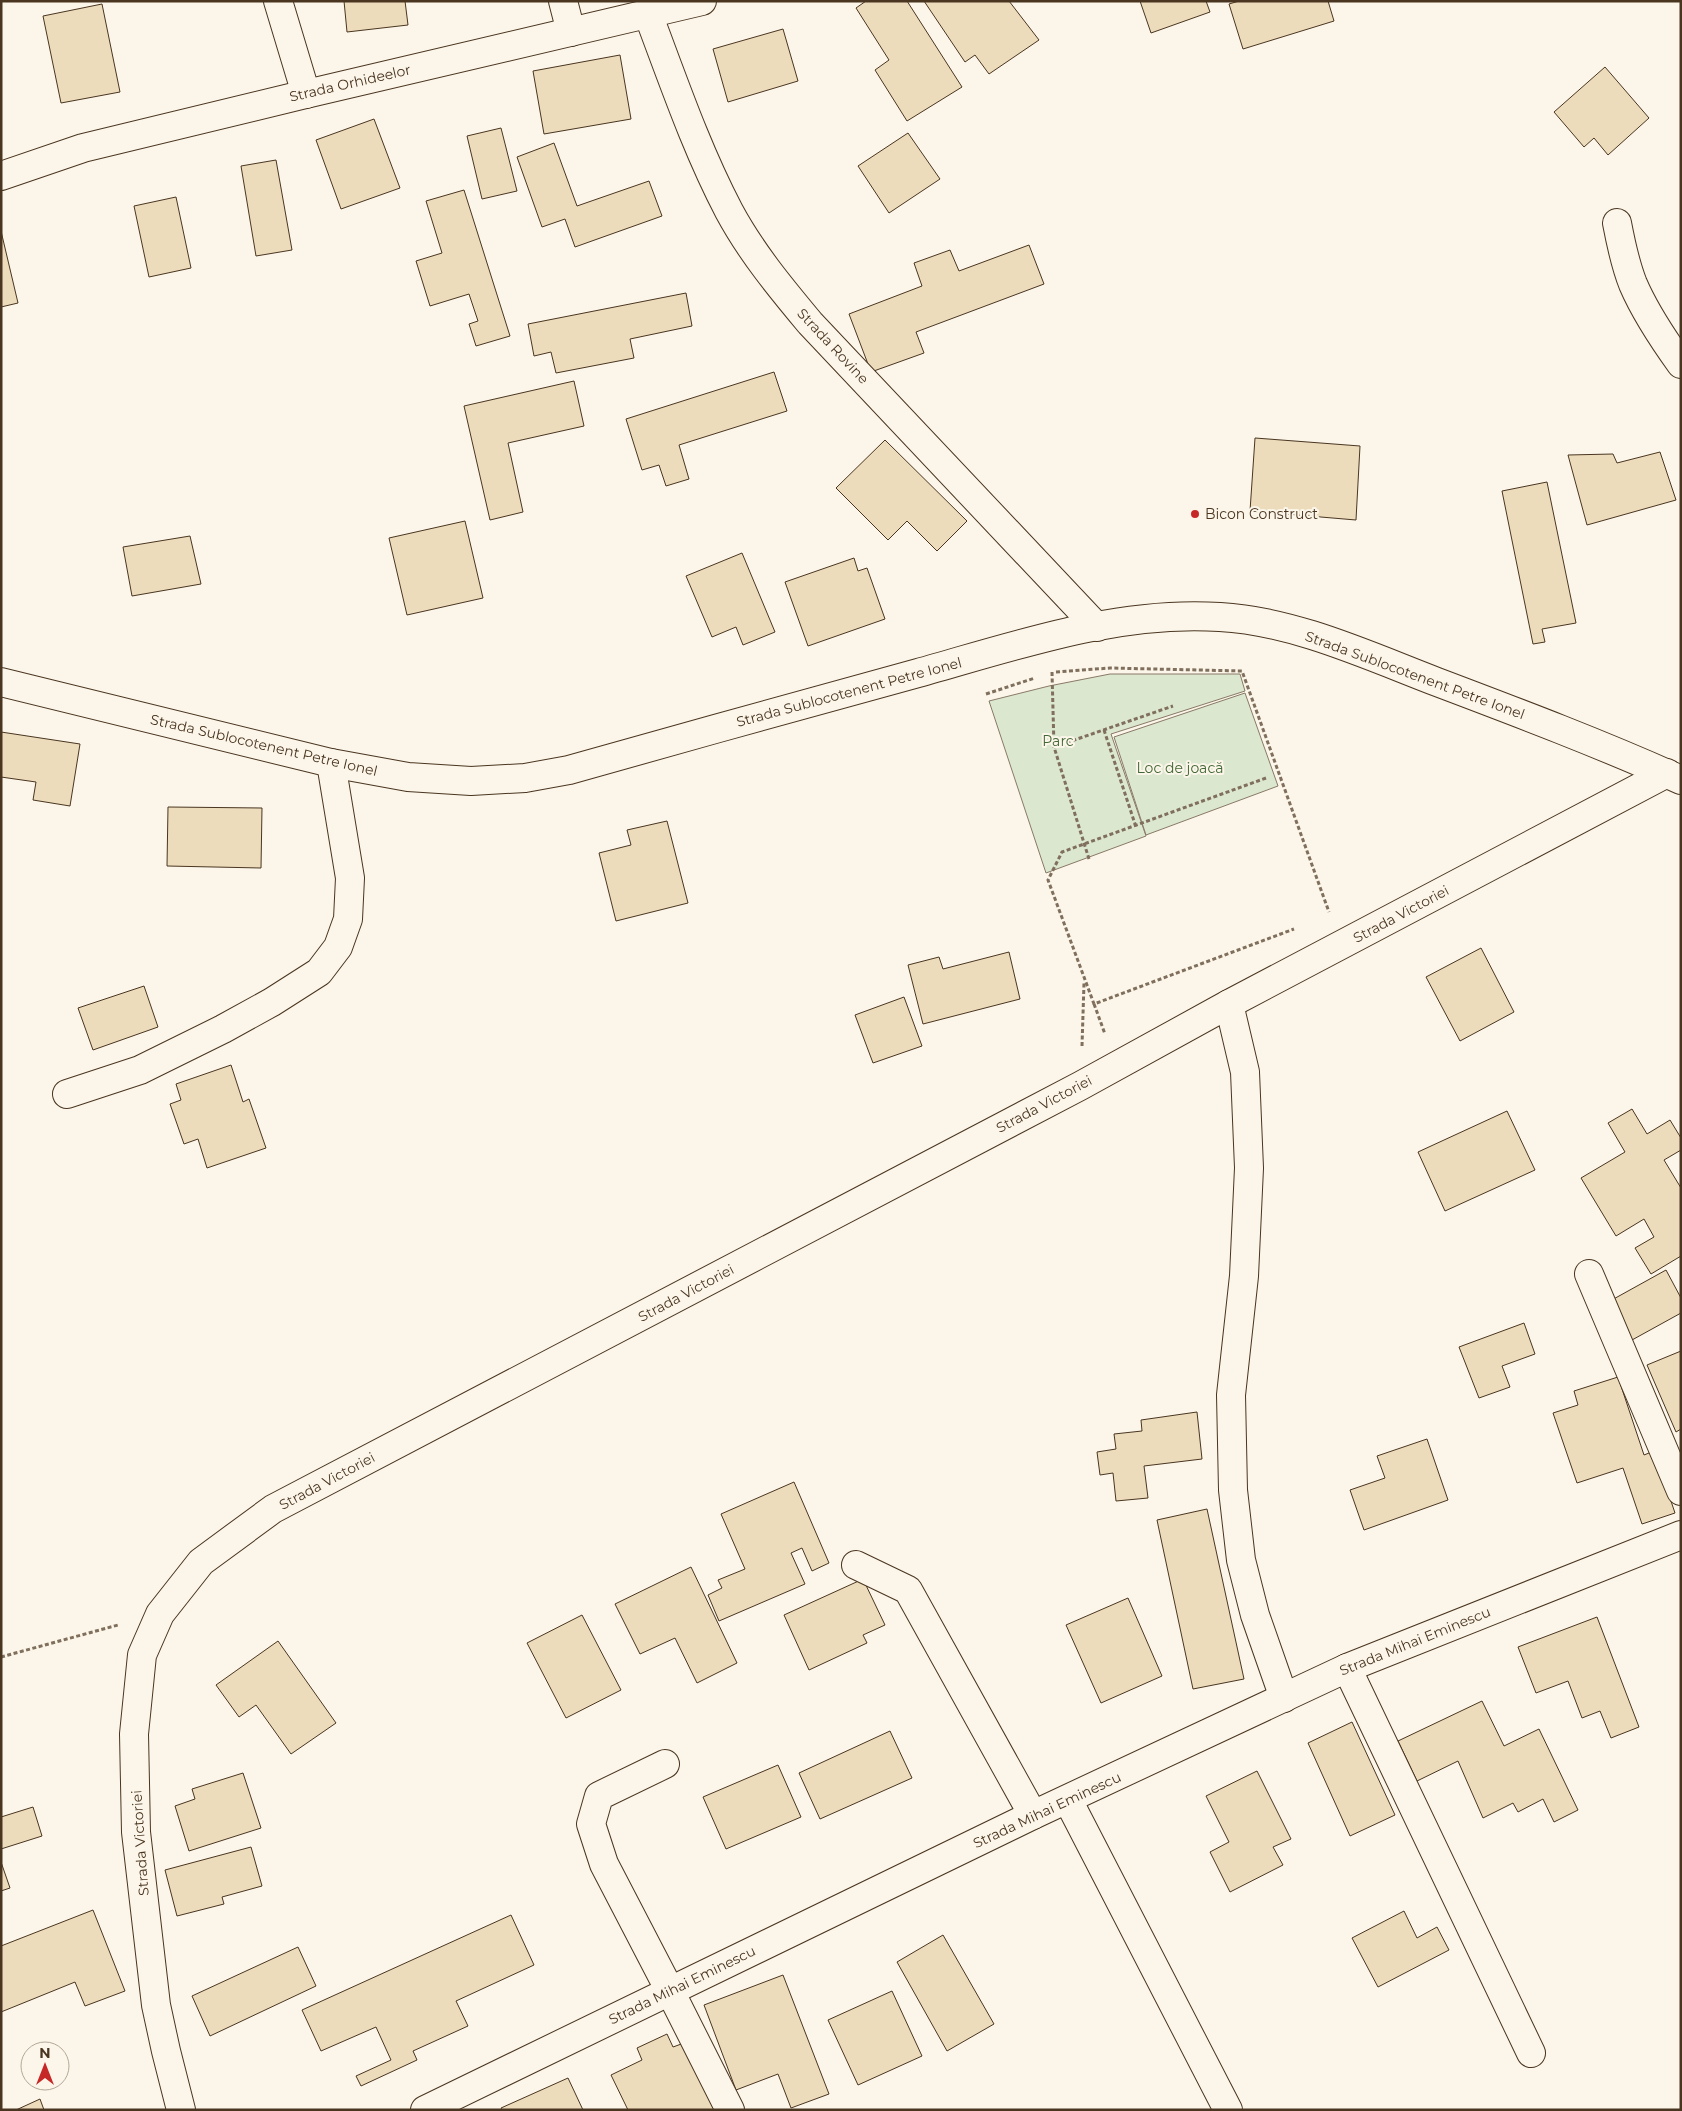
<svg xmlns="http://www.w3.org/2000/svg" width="1682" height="2111" font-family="Montserrat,sans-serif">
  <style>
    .park { fill: #dce7d0; stroke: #887966 }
    .building { fill: #ecdcbc; stroke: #4a3520 }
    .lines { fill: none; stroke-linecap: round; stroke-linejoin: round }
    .minor-casing { stroke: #4a3520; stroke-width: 30 }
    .major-casing { stroke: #4a3520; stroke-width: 30 }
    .path { stroke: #7f6f5c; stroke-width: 3; stroke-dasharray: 4 2.5; stroke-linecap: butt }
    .minor { stroke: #fbf6e9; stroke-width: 28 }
    .major { stroke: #fbf6e9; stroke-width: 28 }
    .poi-dot { fill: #c62828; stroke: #fbf6e9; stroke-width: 2 }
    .labels { text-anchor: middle; stroke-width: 4; stroke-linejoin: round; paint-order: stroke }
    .street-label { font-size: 14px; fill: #4a3520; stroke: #fbf6e9 }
    .poi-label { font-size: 14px; fill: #4a3520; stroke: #fbf6e9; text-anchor: start }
    .park-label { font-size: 14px; fill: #436837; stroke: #fbf6e9 }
  </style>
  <rect width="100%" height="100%" fill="#fbf6e9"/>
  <g class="park">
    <polygon points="1110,674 1240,674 1245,691 1111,734 1146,836 1046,873 989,701 1049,686"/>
    <polygon points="1245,693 1278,786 1146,835 1114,737"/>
  </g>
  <g class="building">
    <polygon points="344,1 405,1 408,25 347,32"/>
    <polygon points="866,1 907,1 962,87 907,121 875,70 889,60 856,8"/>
    <polygon points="924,1 1009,1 1039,40 989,74 975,55 965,62"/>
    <polygon points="1140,1 1206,1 1210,12 1151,33"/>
    <polygon points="1239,1 1328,1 1334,21 1243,49 1229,4"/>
    <polygon points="102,4 120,92 61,103 43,16"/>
    <polygon points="783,29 798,81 728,102 713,49"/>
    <polygon points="620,55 631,119 544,134 533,71"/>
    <polygon points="1605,67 1649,118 1608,155 1594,138 1584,147 1554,112"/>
    <polygon points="374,119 400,188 341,209 316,140"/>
    <polygon points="501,128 517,191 482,199 467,136"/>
    <polygon points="908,133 940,179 889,213 858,166"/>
    <polygon points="554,143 577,206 649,181 662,216 575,247 565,219 542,227 517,157"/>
    <polygon points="276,160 292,250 256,256 241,166"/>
    <polygon points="464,190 510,336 476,346 469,324 478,321 469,294 430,306 416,261 442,253 426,201"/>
    <polygon points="176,197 191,268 149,277 134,206"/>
    <polygon points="1,231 18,303 1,307"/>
    <polygon points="1029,245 1044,284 916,332 924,353 871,372 849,314 922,286 914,263 950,250 959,271"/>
    <polygon points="686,293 692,326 630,339 634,358 556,373 551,352 534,356 528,324"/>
    <polygon points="774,372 787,411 679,445 689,479 666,486 659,465 642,470 626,419"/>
    <polygon points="574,381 584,426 508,443 523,512 490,520 464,406"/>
    <polygon points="1255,438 1360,446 1356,520 1250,511"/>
    <polygon points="885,440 967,521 937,551 907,521 888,540 836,488"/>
    <polygon points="1660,452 1676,500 1587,525 1568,455 1613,454 1617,463"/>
    <polygon points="1547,482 1576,623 1542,629 1545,642 1533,644 1502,491"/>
    <polygon points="465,521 483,598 407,615 389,538"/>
    <polygon points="190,536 201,584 132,596 123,547"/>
    <polygon points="742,553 775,632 743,645 736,627 712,637 686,576"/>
    <polygon points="854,558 858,571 867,568 885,619 808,646 785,582"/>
    <polygon points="1,732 80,744 70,806 33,800 36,782 1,777"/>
    <polygon points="168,807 262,808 261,868 167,866"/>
    <polygon points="667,821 688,903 616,921 599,853 631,845 627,830"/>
    <polygon points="1481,948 1514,1012 1460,1041 1426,977"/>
    <polygon points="1009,952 1020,999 923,1024 908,965 939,957 943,969"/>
    <polygon points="144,986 158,1027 93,1050 78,1008"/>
    <polygon points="904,997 922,1046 873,1063 855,1015"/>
    <polygon points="231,1065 243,1102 249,1099 266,1148 207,1168 198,1139 184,1144 170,1104 181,1100 176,1084"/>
    <polygon points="1632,1109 1647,1134 1670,1120 1681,1138 1681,1150 1664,1160 1681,1188 1681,1256 1651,1274 1635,1248 1654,1237 1644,1219 1616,1236 1581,1178 1625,1152 1608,1123"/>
    <polygon points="1507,1111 1535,1170 1445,1211 1418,1152"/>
    <polygon points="1666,1270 1681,1298 1681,1313 1632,1340 1610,1301"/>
    <polygon points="1524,1323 1535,1354 1502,1366 1510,1387 1479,1398 1459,1347"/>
    <polygon points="1681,1351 1681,1429 1676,1432 1647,1365"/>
    <polygon points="1618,1377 1644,1455 1654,1451 1675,1513 1642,1524 1623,1468 1577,1483 1553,1413 1578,1405 1574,1391"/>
    <polygon points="1197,1412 1202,1459 1144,1466 1148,1498 1116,1501 1113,1473 1100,1475 1097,1452 1116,1449 1114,1434 1142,1431 1141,1420"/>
    <polygon points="1427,1439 1448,1500 1364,1530 1350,1490 1385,1478 1377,1456"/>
    <polygon points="794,1482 829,1563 812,1571 802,1548 791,1553 805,1584 719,1621 708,1595 722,1588 718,1580 745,1569 721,1514"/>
    <polygon points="1207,1509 1244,1679 1193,1689 1157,1520"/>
    <polygon points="691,1567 737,1663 697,1683 675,1638 640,1654 615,1604"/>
    <polygon points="863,1579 885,1625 863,1635 867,1643 809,1670 784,1615"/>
    <polygon points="1128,1598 1162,1676 1101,1703 1066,1625"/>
    <polygon points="582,1615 621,1690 566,1718 527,1643"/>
    <polygon points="1597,1617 1639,1727 1611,1738 1600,1711 1582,1718 1568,1681 1536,1693 1518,1647"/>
    <polygon points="278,1641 336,1723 291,1754 256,1705 239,1717 216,1685"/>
    <polygon points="1482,1701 1504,1746 1539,1729 1578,1810 1554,1822 1543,1799 1518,1812 1513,1803 1483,1818 1458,1761 1417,1781 1398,1741"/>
    <polygon points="1352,1722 1395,1815 1350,1836 1308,1743"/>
    <polygon points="890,1731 912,1778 820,1819 799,1773"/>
    <polygon points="778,1765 801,1817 726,1849 703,1797"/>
    <polygon points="1257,1771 1291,1839 1273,1847 1283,1865 1230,1892 1210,1852 1229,1842 1206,1796"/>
    <polygon points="243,1773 261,1828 189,1851 175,1806 195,1799 192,1789"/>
    <polygon points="33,1807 42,1836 1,1849 1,1817"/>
    <polygon points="251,1847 262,1886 222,1897 224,1904 177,1916 165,1870"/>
    <polygon points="1,1862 10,1888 1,1891"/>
    <polygon points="93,1910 125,1991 85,2006 75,1982 1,2012 1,1946"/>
    <polygon points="1404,1911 1417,1938 1437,1927 1449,1950 1378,1987 1352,1938"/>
    <polygon points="511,1915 534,1965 456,2001 468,2026 413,2051 417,2060 361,2086 356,2076 391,2060 376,2027 321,2051 302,2010"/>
    <polygon points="943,1935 994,2024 947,2051 897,1962"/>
    <polygon points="298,1947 316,1986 210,2036 192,1996"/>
    <polygon points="783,1975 829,2094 791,2108 778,2074 736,2090 704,2005"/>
    <polygon points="892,1991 922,2056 858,2085 828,2020"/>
    <polygon points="667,2034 673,2047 684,2043 715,2110 628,2110 611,2075 642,2060 637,2048"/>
    <polygon points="568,2078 583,2110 502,2110 501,2108"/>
    <polygon points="40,2099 44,2110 16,2110"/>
  </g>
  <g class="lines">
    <defs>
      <g id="minor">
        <polyline points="278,1 306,94"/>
        <polyline points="563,1 571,32"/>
        <path d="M648,14C673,80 696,148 729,211C751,252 780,287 810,323L1097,627"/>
        <polyline points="1,176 83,148 306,94 702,1"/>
        <path d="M1617,223C1621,244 1625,264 1633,284C1645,312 1663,339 1681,364"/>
        <polyline points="1229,1004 1245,1072 1249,1168 1244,1276 1231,1395 1233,1490 1241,1560 1255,1615 1284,1698"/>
        <polyline points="67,1094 140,1070 223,1029 272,1002 319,972 338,947 348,919 350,878 331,763"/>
        <polyline points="1589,1274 1681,1491"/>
        <polyline points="856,1565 908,1590 1033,1815"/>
        <polyline points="1347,1668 1531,2053"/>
        <polyline points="665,1764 599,1796 591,1824 604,1864 670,1991 730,2110"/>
        <polyline points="1068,1800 1228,2110"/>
        <polyline points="181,2110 166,2051 156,2005 136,1832 134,1734 142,1655 160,1614 201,1562 273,1509 1080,1086 1229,1004 1667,773"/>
        <polyline points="425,2110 1033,1815 1347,1668 1681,1535"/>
      </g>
      <path id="major" d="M1,682L331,763L408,777L471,781L525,778L569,770C685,737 802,705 918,673C1015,646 1117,610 1220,617C1294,621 1369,656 1437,682C1519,713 1601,744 1681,780"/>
    </defs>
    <use href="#minor" class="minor-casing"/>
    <use href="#major" class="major-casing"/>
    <g class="path">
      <polyline points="1052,672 1054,747 1089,859"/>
      <polyline points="1056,672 1110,668 1242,671 1329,912"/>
      <polyline points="986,694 1035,678"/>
      <polyline points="1104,730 1136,827"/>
      <polyline points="1054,747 1173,706"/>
      <polyline points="1266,778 1062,852 1048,880 1094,1004 1294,929"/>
      <polyline points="1094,1004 1105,1034"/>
      <polyline points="1082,1046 1084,983"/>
      <polyline points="1,1657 118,1625"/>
    </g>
    <use href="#minor" class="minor"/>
    <use href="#major" class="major"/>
  </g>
  <circle class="poi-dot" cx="1195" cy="514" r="5"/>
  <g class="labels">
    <g class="street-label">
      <text transform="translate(350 83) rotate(-13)" y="5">Strada Orhideelor</text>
      <text transform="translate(833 346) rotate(47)" y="5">Strada Rovine</text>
      <text transform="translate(1415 675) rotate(20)" y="5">Strada Sublocotenent Petre Ionel</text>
      <text transform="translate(849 692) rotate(-15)" y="5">Strada Sublocotenent Petre Ionel</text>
      <text transform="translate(264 745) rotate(13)" y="5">Strada Sublocotenent Petre Ionel</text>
      <text transform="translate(1401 914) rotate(-28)" y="5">Strada Victoriei</text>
      <text transform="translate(1044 1104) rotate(-28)" y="5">Strada Victoriei</text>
      <text transform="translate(686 1293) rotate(-28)" y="5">Strada Victoriei</text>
      <text transform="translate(327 1481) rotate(-28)" y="5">Strada Victoriei</text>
      <text transform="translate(1415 1641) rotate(-22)" y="5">Strada Mihai Eminescu</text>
      <text transform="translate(1047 1810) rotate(-25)" y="5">Strada Mihai Eminescu</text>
      <text transform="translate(140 1843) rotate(-94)" y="5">Strada Victoriei</text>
      <text transform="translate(682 1985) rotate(-26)" y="5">Strada Mihai Eminescu</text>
    </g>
    <g class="poi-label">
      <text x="1205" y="519">Bicon Construct</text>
    </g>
    <g class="park-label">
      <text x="1058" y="746">Parc</text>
      <text x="1180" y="773">Loc de joacă</text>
    </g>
  </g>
  <rect width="1682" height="2111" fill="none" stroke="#4a3520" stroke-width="5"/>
  <g transform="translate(45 2066)"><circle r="24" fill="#fbf6e9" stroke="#b4a999"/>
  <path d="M0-4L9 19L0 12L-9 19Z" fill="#c62828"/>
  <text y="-8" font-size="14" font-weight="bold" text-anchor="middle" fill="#4a3520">N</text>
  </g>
</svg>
